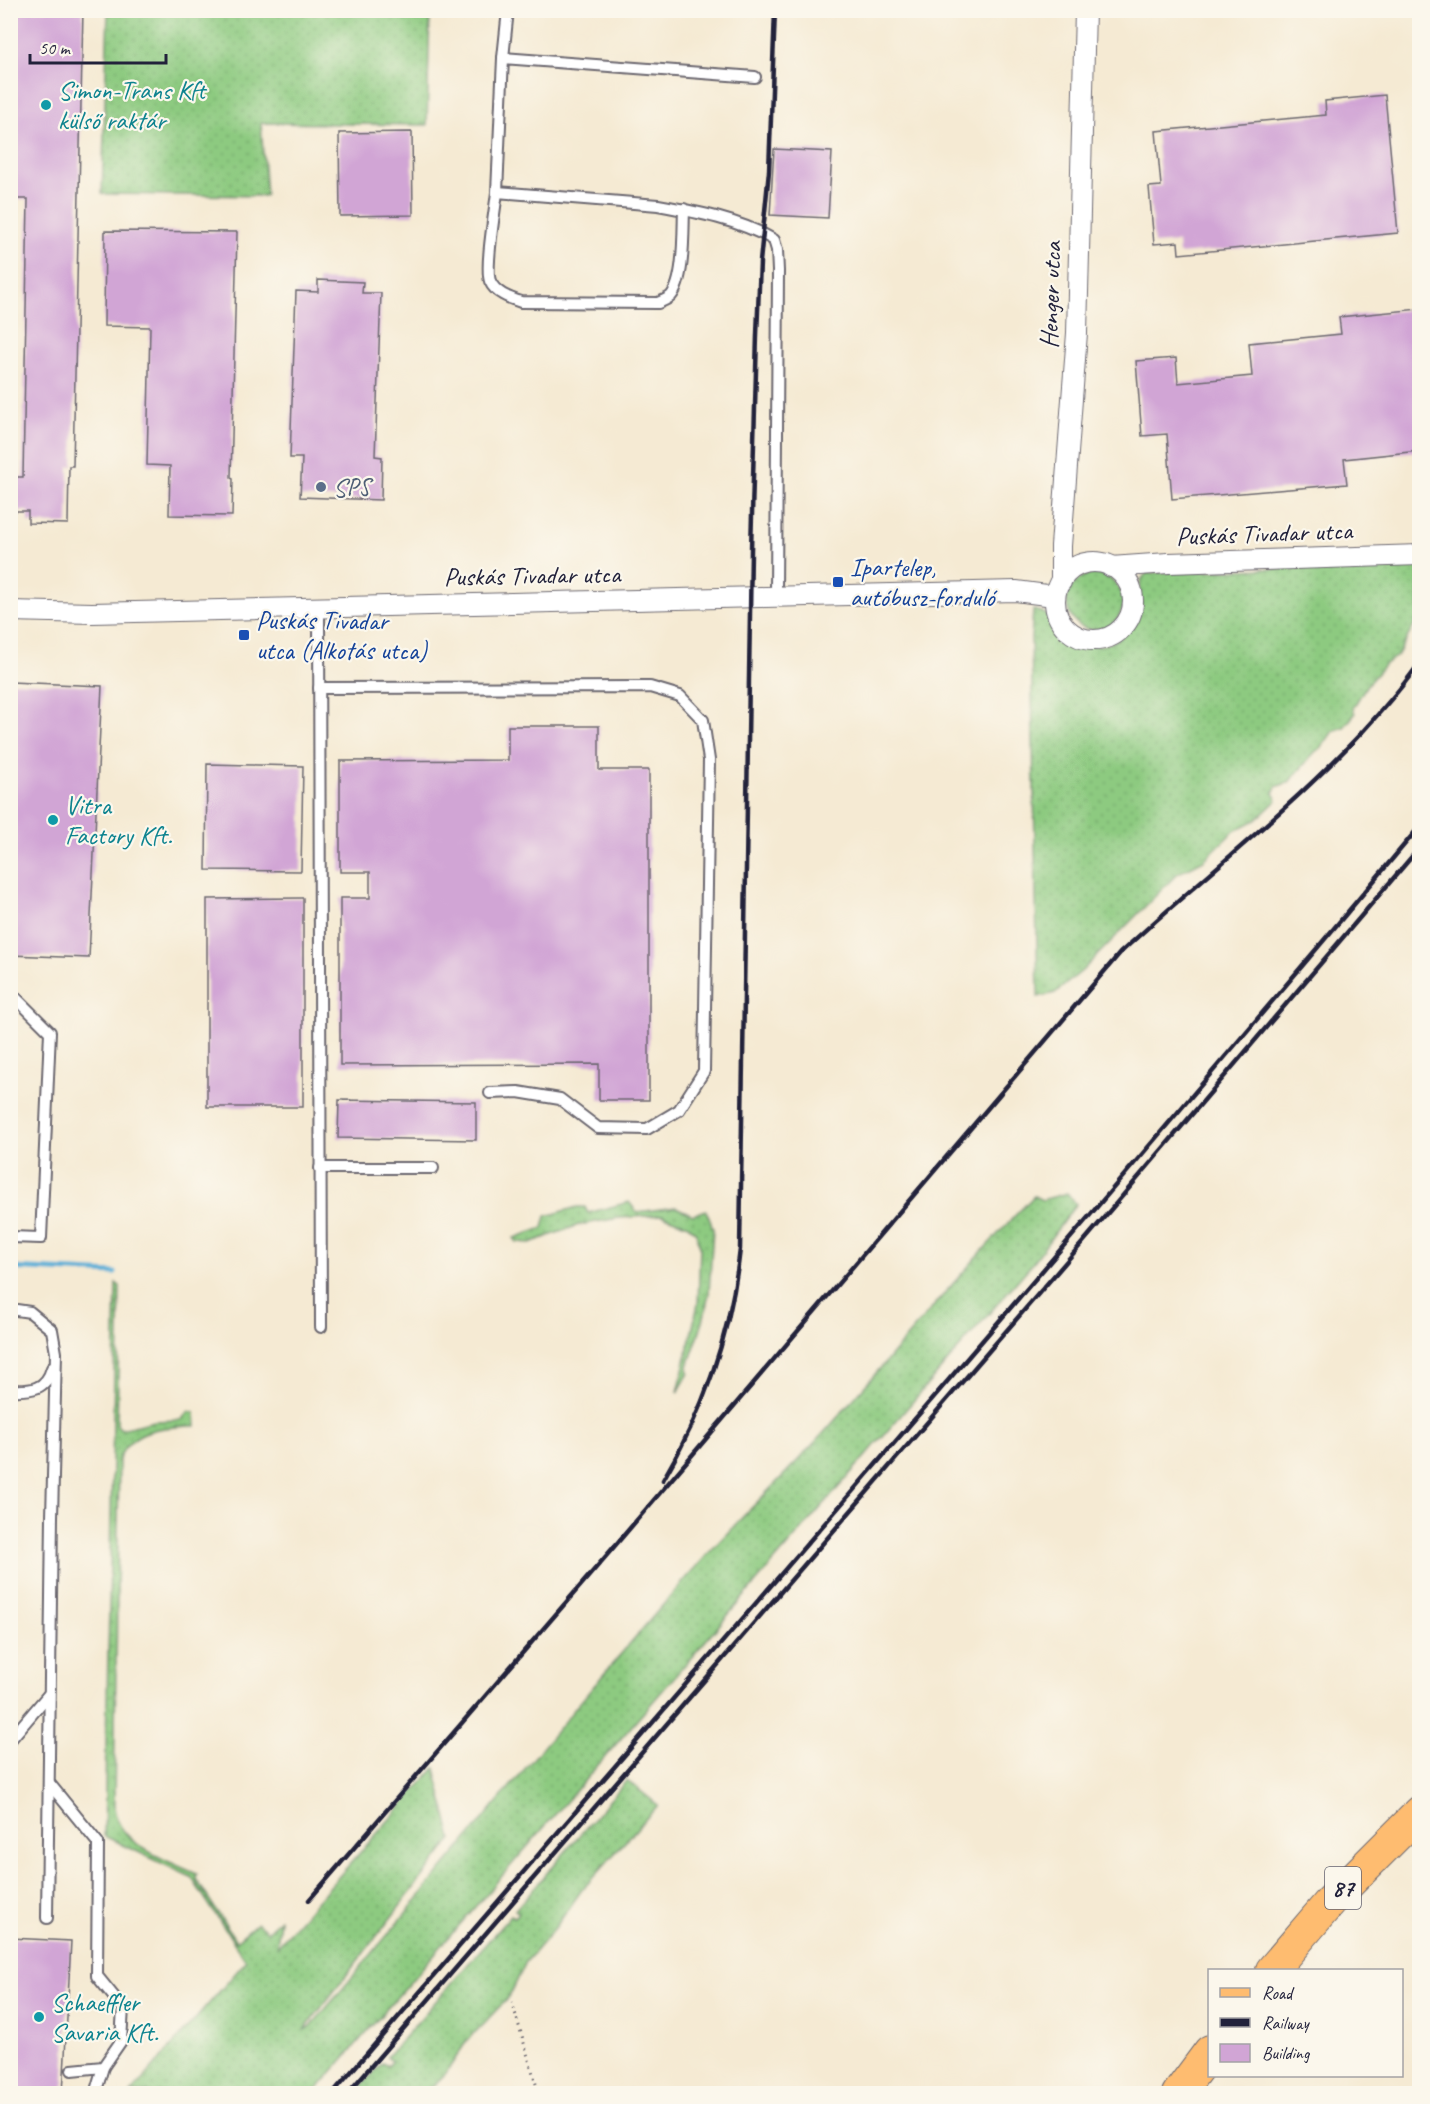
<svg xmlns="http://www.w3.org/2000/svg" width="1430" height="2104" font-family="Caveat,sans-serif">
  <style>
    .grass { fill: url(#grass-dots); stroke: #58765e; stroke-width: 1.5 }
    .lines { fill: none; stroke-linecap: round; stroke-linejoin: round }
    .stream { stroke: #5cafd7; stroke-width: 5 }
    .building { fill: #d1a5d5 }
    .lane-casing { stroke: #6c6870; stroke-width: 14 }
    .street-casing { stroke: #6c6870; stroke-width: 22 }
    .primary-casing { stroke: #6c6870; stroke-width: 34 }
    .path { stroke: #6c6870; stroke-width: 3; stroke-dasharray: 1.5 4.5; stroke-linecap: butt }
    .lane { stroke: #fff; stroke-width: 10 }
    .street { stroke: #fff; stroke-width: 20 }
    .primary { stroke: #febc70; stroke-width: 32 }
    .rail { stroke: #22223b; stroke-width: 4.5 }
    .culture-dot { fill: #0f9aa8; stroke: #fbf7ec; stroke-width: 2 }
    .service-dot { fill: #5c6f8a; stroke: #fbf7ec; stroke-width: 2 }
    .transit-dot { fill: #1a4fb4; stroke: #fbf7ec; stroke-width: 2 }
    .labels { text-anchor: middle; stroke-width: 4.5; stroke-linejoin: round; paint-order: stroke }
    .shield { fill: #fbf7ec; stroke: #636270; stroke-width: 1.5 }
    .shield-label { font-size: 24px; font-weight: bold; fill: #22223b }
    .culture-label { font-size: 26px; fill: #0d838f; stroke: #fbf7ec; text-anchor: start }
    .street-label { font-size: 26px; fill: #22223b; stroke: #fbf7ec }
    .service-label { font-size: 26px; fill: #4e5e75; stroke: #fbf7ec; text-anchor: start }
    .transit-label { font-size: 26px; fill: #164399; stroke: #fbf7ec; text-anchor: start }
  </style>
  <defs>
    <pattern id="grass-dots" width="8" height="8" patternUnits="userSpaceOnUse" patternTransform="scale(1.5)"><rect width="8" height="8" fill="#8dca80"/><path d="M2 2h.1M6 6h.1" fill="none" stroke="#79ad70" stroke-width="1.8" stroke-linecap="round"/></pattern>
  </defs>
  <rect width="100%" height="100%" fill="#fbf7ec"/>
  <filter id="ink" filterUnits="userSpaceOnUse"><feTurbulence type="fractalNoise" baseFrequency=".0167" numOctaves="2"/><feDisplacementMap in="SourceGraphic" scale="12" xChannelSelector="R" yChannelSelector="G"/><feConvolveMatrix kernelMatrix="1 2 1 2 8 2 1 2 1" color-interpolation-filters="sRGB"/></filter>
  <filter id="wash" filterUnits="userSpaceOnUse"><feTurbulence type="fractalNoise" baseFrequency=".008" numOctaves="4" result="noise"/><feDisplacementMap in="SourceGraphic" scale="24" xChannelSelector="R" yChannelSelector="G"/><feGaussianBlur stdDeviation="1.35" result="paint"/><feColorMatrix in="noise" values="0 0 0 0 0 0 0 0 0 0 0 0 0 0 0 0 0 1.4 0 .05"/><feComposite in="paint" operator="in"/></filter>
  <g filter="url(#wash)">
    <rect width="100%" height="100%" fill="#f5ead3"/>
    <g class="grass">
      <polygon points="108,11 430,11 427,125 261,123 266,196 102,194"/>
      <path d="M1381,565H1419V617L1397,656L1385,664L1366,686L1353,708L1355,714L1344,727L1333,731L1322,747L1315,752L1289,782L1276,787L1273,793L1277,800L1256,820L1234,831L1204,860L1177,874L1082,971L1055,993L1038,997L1031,638L1033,610C1049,612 1051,620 1061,631C1074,645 1095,650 1112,642C1154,623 1129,581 1148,573Z"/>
      <circle cx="1095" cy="602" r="28"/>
      <path d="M1067,1193L1076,1204L1032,1264L314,2093H131L246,1961L191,1877L104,1836L116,1283L120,1286L117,1425L121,1429L154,1421L181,1420L189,1411L195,1413L196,1426C166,1427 131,1427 119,1459L114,1805C116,1845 167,1860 197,1874L196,1879L236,1941L257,1923L268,1931L280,1919L277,1946L435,1768L452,1839L304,2030L310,2027C441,1874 565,1715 698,1565C740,1517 786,1475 828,1428C897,1351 961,1270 1034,1196L1042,1200Z"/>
      <polygon points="629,1202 637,1212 676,1207 693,1215 706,1210 713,1228 709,1293 703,1322 688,1366 689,1373 678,1392 698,1304 700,1247 696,1233 688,1225 662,1215 619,1218 579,1225 530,1243 517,1242 514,1238 543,1228 546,1216 577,1207 585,1207 588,1213"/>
      <polygon points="627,1780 658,1805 581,1891 555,1928 526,1962 512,1991 505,2001 466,2042 446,2073 426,2093 356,2093 382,2063 388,2066 391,2061 387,2057 511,1915 515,1917 519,1913 515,1910"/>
    </g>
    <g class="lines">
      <polyline class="stream" points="10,1268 115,1273"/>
    </g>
    <g id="blocks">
      <g class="building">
        <polygon points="10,10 83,10 73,466 69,466 68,524 28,523 28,511 10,511 10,477 23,477 28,199 10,199"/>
        <polygon points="1385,95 1398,233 1179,254 1178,242 1154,244 1149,187 1161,186 1156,131 1326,115 1325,101"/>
        <polygon points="412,132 413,215 340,216 339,133"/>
        <polygon points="774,149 832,152 828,218 770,215"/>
        <polygon points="105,231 237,232 231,478 233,479 232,516 169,515 170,466 147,465 150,327 104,326"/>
        <polygon points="318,280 363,282 362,293 381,293 375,456 382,457 381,500 300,497 302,458 290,458 296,291 318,292"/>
        <polygon points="1419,309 1419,451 1344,459 1347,484 1172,499 1167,434 1142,436 1136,361 1176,358 1178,383 1252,376 1249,343 1341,334 1339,317"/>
        <polygon points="10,682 102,686 89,958 10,955"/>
        <polygon points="508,726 599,726 599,770 649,770 649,1100 599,1100 599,1064 340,1065 340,898 370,898 370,872 340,872 340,761 508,760"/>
        <polygon points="207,764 303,766 301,871 206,870"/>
        <polygon points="301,898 303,898 303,1107 207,1107 207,899"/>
        <polygon points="339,1100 476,1102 476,1140 338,1138"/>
        <polygon points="10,1938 71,1941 63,2094 10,2094"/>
      </g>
    </g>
  </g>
  <g filter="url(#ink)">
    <use href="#blocks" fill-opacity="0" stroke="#6c6870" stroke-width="1.5"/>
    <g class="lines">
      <defs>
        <g id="lane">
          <polyline points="503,58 508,10"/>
          <polyline points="497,192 503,58 755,77"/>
          <path d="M684,209C683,230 685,280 671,296C668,299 662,301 658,303L521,302C509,298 495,293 490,281C485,266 495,211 497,192L658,205C697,212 740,220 774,240L777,250L778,271L776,596"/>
          <polyline points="319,607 321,1327"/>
          <polyline points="319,688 650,687 680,696 703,720 709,760 704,1071 679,1110 647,1129 598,1128 560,1099 518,1092 490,1093"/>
          <polyline points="10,992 50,1032 41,1238 10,1237"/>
          <polyline points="320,1168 433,1168"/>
          <polyline points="10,1309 30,1312 52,1330 56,1353 52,1517 47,1918"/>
          <path d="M10,1390C31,1391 46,1390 52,1368"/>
          <polyline points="10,1740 49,1694"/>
          <polyline points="49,1783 98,1843 97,1976 123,2008 121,2041 103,2067 72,2070"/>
          <polyline points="95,2094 103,2067"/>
        </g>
        <g id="street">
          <circle cx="1094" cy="601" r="39"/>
          <polyline points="1111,567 1168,563 1420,555"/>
          <polyline points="1061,582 1061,546 1077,333 1085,10"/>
          <polyline points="10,611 92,613 1016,591 1054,596"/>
        </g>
        <g id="primary">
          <polyline points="1272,1970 1331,1901 1420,1812"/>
          <polyline points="1178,2094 1210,2051"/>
        </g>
      </defs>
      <use href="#lane" class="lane-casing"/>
      <use href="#street" class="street-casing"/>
      <use href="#primary" class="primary-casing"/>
      <polyline class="path" points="512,2002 539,2094"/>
      <use href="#lane" class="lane"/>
      <use href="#street" class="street"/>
      <use href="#primary" class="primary"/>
      <g class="rail">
        <path d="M663,1480C705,1409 731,1331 740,1249L751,550L757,335L760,262L769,171L775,10"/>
        <path d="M309,1900L613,1548L1120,953C1201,878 1289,811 1364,730C1384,708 1403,687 1420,662"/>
        <path d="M332,2094C695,1672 1062,1253 1420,826"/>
        <polyline points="347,2094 1084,1241 1420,847"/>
      </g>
    </g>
  </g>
  <g class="culture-dot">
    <circle cx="46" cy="105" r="6"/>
    <circle cx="53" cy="820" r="6"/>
    <circle cx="39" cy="2017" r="6"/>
  </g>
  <circle class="service-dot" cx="321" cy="487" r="6"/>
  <g class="transit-dot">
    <rect x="832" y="576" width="12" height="12" rx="3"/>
    <rect x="238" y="629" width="12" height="12" rx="3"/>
  </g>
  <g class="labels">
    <rect class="shield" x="1325" y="1867" width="36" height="42" rx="4.5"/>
    <g class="shield-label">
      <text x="1343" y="1896">87</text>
    </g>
    <g class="culture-label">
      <text x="58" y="99">Simon-Trans Kft<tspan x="58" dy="30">külső raktár</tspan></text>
      <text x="65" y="814">Vitra<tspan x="65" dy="30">Factory Kft.</tspan></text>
      <text x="51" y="2011">Schaeffler<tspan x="51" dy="30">Savaria Kft.</tspan></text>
    </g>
    <g class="street-label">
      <text transform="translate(1050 295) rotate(-88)" y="9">Henger utca</text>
      <text transform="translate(1264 533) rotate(-2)" y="9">Puskás Tivadar utca</text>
      <text transform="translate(532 575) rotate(-1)" y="9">Puskás Tivadar utca</text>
    </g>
    <g class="service-label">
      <text x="333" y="496">SPS</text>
    </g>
    <g class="transit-label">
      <text x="850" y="576">Ipartelep,<tspan x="850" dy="30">autóbusz-forduló</tspan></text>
      <text x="256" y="629">Puskás Tivadar<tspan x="256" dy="30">utca (Alkotás utca)</tspan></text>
    </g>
  </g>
  <rect width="1430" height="2104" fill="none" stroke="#fbf7ec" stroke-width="36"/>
  <rect x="1208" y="1969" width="195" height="108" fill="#fbf7ec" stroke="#a4a2a5" stroke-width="1.5"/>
  <rect x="1220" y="1988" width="30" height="9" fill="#febc70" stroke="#a4a2a5" stroke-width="1.5"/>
  <text x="1262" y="1999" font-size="18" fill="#22223b">Road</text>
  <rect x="1220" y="2018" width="30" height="9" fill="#22223b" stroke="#a4a2a5" stroke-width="1.5"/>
  <text x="1262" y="2029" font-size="18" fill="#22223b">Railway</text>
  <rect x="1220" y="2044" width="30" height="18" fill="#d1a5d5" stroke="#a4a2a5" stroke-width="1.5"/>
  <text x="1262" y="2059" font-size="18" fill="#22223b">Building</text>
  <path d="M30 54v9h136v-9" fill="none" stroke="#22223b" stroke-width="3"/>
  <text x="39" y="54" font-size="18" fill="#22223b" stroke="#fbf7ec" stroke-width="4.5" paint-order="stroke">50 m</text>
</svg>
